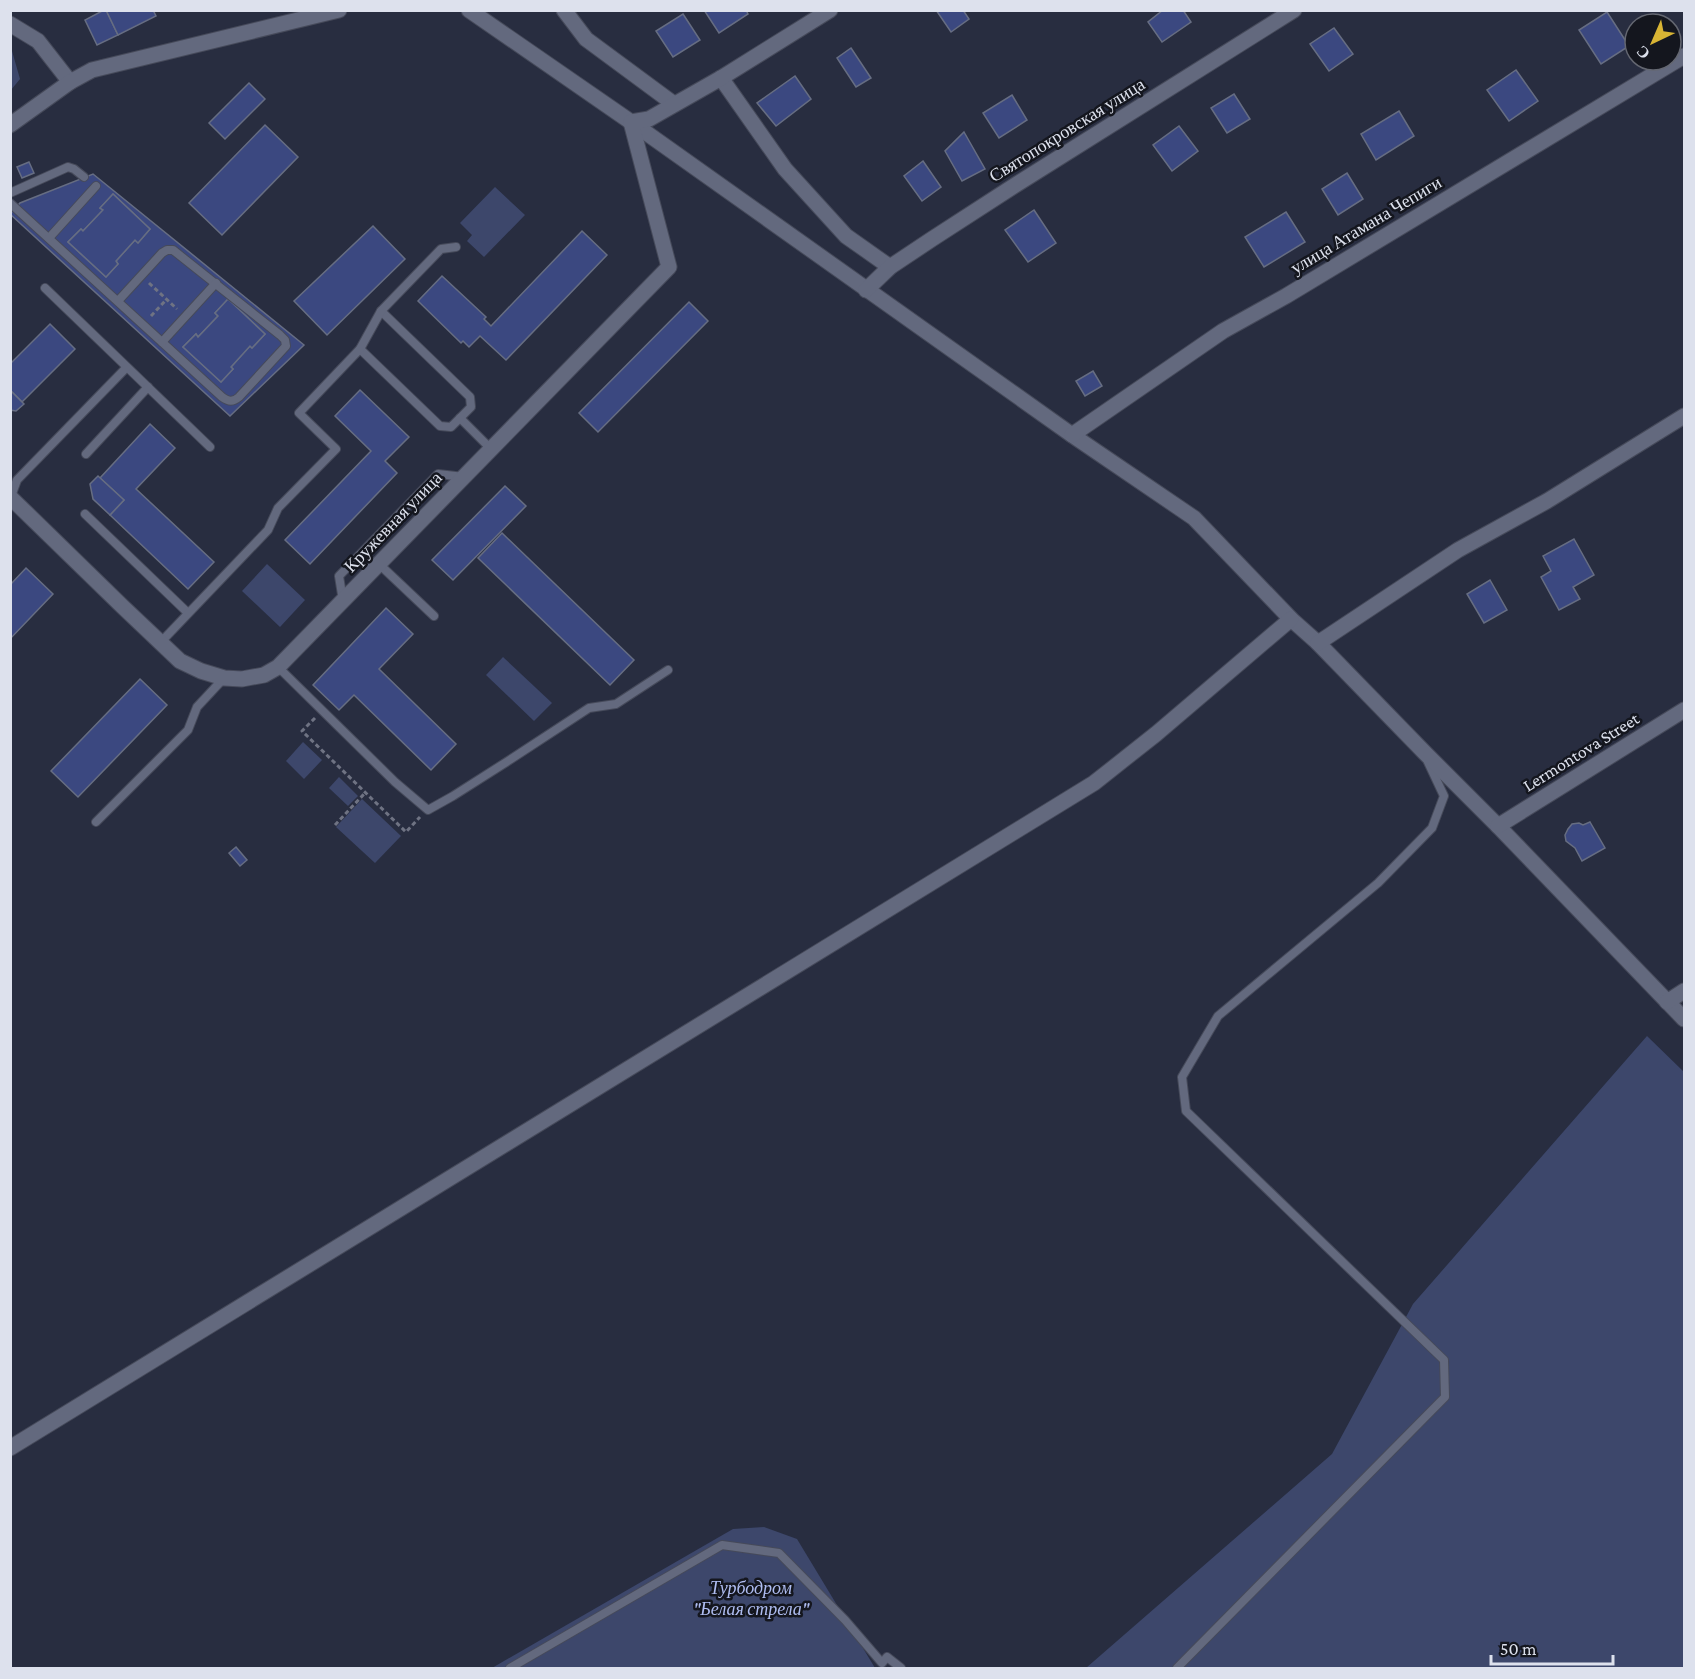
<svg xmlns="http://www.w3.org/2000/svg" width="1695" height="1679" font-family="'Crimson Pro',serif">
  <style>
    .green { fill: #3d476b }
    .building { fill: #3b4880; stroke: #666d82; stroke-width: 1.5; fill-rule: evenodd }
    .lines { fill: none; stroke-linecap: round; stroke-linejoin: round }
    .service-casing { stroke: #464a5a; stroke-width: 10 }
    .minor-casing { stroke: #464a5a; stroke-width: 17 }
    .path { stroke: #6f7383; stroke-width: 3; stroke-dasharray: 4.5 3; stroke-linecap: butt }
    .service { stroke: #63697e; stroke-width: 8 }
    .minor { stroke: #63697e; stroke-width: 15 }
    .labels { text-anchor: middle; stroke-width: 5; stroke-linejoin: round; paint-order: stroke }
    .street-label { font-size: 18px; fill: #dde1ed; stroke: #14161e }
    .park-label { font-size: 18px; font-style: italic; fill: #afbdf1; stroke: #14161e }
  </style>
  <rect width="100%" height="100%" fill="#282d40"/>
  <g class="green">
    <polygon points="10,44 20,79 11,90 10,90"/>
    <polygon points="495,187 525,215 484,257 467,241 472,235 460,223"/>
    <polygon points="267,564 305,600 280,627 242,591"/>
    <polygon points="503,657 552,703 534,721 486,675"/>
    <polygon points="303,742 322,760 304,779 286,761"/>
    <polygon points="339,777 358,796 348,806 329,788"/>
    <polygon points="362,799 401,836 375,863 336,827"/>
    <polygon points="1647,1036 1684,1072 1684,1668 1086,1668 1332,1454 1413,1304"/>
    <polygon points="764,1527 797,1539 875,1668 492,1668 733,1529"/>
  </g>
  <g class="building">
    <polygon points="104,10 106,10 118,35 97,45 85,20"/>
    <polygon points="106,10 153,10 156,16 118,35"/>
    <polygon points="704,10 746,10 748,14 719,33"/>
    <polygon points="936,10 963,10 969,19 951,32"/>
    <polygon points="1163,10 1183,10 1191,22 1162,42 1148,22"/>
    <polygon points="1607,12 1629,46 1601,64 1579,30"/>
    <polygon points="683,14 700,40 673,57 656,31"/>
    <polygon points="1334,28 1353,54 1329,71 1310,44"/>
    <polygon points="851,48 871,78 856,87 837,58"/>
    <polygon points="1516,70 1538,101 1509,121 1487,90"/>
    <polygon points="795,76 811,99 776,126 757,103"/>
    <polygon points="249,83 265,99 225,139 209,123"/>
    <polygon points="1234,94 1250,119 1227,133 1211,108"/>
    <polygon points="1012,95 1027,120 999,138 983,113"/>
    <polygon points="1399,111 1414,136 1376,160 1361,134"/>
    <polygon points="265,125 298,157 222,235 189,203"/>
    <polygon points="1179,126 1198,151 1172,171 1153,145"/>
    <polygon points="964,132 985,169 962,181 945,151"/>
    <polygon points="923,161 941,187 922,201 904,176"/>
    <polygon points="29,162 34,173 22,178 17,167"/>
    <polygon points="1347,173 1363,199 1338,215 1322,189"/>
    <path d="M93,174L304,345L230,416L10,214L20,203ZM113,194L150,229L138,243L135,240L116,261L118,264L106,277L68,242L81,229L83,231L103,210L100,208ZM228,299L265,334L252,348L250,346L231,367L233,369L221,382L183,347L196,334L198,337L218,316L215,313Z"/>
    <polygon points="113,194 150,229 138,243 135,240 116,261 118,264 106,277 68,242 81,229 83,231 103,210 100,208"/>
    <polygon points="1034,210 1056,243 1028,262 1005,230"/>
    <polygon points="1286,212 1305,242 1264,267 1245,237"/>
    <polygon points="373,226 405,259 327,335 294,301"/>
    <polygon points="582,231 607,255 506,360 480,336 469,347 463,341 461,343 418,301 442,276 486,317 484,319 491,326"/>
    <polygon points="228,299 265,334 252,348 250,346 231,367 233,369 221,382 183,347 196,334 198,337 218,316 215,313"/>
    <polygon points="689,302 708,321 598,432 579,413"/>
    <polygon points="50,324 75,349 22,402 10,390 10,364"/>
    <polygon points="1093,371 1102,386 1085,396 1076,381"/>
    <polygon points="10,390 24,404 16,411 10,410"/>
    <polygon points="360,390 409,437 385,461 397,473 310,564 285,540 371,451 335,416"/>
    <polygon points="150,424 175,448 136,489 214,562 188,589 110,515 124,500 100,478"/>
    <polygon points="98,476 124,500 110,515 93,499 90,484"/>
    <polygon points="505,486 526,506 453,580 432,560"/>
    <polygon points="502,533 634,660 610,685 478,558"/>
    <polygon points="1574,539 1594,575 1573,587 1580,599 1559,610 1541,577 1551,571 1543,556"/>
    <polygon points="26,568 53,594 10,639 10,585"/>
    <polygon points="1490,580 1507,610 1484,623 1467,594"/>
    <polygon points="386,608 413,634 379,669 456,744 431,770 354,695 339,710 313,685"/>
    <polygon points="140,679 167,705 78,797 51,771"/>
    <polygon points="1590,822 1605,848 1582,861 1575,848 1566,841 1565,835 1568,829 1572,824 1579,823 1583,825"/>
    <polygon points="236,847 247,860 240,866 229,853"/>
  </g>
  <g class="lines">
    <defs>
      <g id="service">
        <polyline points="10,193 68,167 74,169 84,177"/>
        <path d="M10,203L222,397C229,402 233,402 239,397L286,346L285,340L280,335L173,250H167L162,253L118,301"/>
        <polyline points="49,238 96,186"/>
        <polyline points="45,288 210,447"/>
        <polyline points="162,342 216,283"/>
        <polyline points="360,349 440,426 451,427 471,407 470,397 381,311"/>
        <polyline points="460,418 491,449"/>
        <polyline points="86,454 148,387"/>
        <polyline points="10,499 17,480 126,368"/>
        <polyline points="85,514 188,613"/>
        <polyline points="379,564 434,616"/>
        <polyline points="343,601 339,576 438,474 464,477"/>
        <polyline points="160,643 268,530 278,508 336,449 299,413 360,349 381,311 441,249 456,247"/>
        <polyline points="278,667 395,782 428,810 453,796 508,761 589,708 616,704 668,670"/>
        <polyline points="96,822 188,730 197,707 224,678"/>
        <polyline points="510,1668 722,1545 779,1553 845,1620 882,1663 887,1657 901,1668"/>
        <polyline points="1177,1668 1445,1397 1444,1360 1186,1111 1182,1077 1218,1016 1378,883 1432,828 1444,796 1428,762"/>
      </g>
      <g id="minor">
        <polyline points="469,10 631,122 1072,435 1194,518 1291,619 1318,643 1425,753 1498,826 1684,1019"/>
        <polyline points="564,10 586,39 674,104"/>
        <polyline points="10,24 38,41 70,82"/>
        <polyline points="721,78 785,169 846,236 890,267"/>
        <polyline points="10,125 70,82 92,70 339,10"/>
        <polyline points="866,290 890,267 932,239 1017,184 1294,10"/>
        <polyline points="1072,435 1223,331 1286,296 1684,56"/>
        <polyline points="10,497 123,607 180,661 201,671 224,678 242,679 264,675 278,667 669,267 631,122 649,119 721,78 830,10"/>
        <polyline points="1318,643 1458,550 1547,501 1684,416"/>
        <polyline points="1498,826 1684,710"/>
        <polyline points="1667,1002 1684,991"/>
        <polyline points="10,1448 1094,783 1156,734 1291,619"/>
      </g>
    </defs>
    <use href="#service" class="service-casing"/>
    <use href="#minor" class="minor-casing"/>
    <g class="path">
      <polyline points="149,283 177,309"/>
      <polyline points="151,316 166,300"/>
      <polyline points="315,718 302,731 406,832 420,817"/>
      <polyline points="335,825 365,793"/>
    </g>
    <use href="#service" class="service"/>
    <use href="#minor" class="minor"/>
  </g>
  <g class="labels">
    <g class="street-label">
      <text transform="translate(1067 130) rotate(-32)" y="6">Святопокровская улица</text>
      <text transform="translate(1366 225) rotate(-31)" y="6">улица Атамана Чепиги</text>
      <text transform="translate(393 522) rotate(-46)" y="6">Кружевная улица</text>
      <text transform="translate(1581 752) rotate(-32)" y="6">Lermontova Street</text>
    </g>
    <g class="park-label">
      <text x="751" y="1594">Турбодром<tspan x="751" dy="21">"Белая стрела"</tspan></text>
    </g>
  </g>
  <rect width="1695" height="1679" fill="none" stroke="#dde1ed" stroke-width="24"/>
  <g transform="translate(1653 42) rotate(224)"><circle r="28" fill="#14161e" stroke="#646771" stroke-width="1.5"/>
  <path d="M0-4.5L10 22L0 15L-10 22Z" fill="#d8b434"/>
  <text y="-9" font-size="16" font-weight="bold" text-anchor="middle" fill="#dde1ed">С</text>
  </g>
  <path d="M1491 1655v9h122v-9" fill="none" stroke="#dde1ed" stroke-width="3"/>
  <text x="1500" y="1655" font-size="18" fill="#dde1ed" stroke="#14161e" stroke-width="4.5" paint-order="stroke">50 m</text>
</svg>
